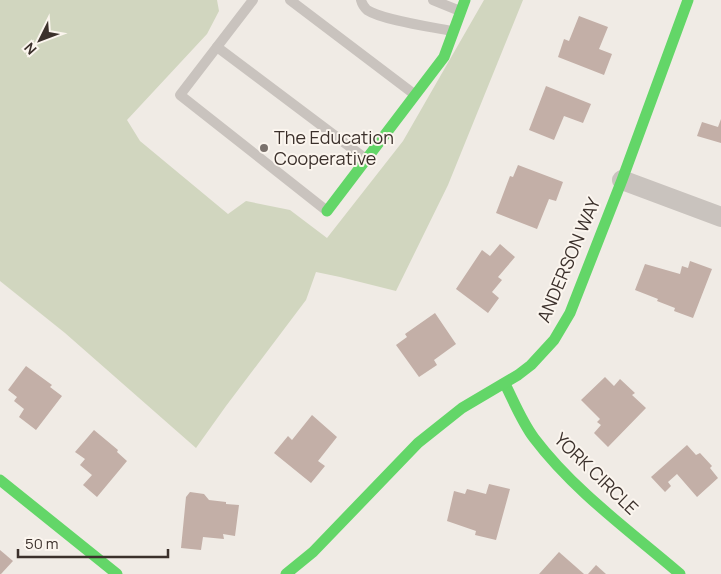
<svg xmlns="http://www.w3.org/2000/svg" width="721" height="574" font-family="Manrope,sans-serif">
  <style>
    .green { fill: #d1d6bf }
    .building { fill: #c3afa7 }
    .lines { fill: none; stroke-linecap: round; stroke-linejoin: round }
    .lane { stroke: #c9c3be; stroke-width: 10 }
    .street { stroke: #c9c3be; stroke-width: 20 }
    .fast { stroke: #63d668; stroke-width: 11 }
    .poi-dot { fill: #7a716c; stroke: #fbf5ee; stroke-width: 2 }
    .labels { text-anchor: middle; stroke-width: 4; stroke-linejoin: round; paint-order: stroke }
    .poi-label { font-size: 18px; fill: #3b302b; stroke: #fbf5ee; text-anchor: start }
    .street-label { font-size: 18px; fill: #3b302b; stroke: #fbf5ee }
  </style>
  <rect width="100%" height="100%" fill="#f0ebe5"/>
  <polygon class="green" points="0,0 217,0 219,11 207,34 127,120 140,141 228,214 246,201 290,210 327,238 403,141 484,0 523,0 448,185 396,291 340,277 316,272 306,300 226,406 196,448 65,333 0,281"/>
  <g class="building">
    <polygon points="579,16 608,27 599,49 612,54 604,75 558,57 564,39 569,41"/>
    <polygon points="546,86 591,104 583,123 564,116 554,140 529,130"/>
    <polygon points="721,119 721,143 697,136 702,122 718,127"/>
    <polygon points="518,165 563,182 556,201 549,199 537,229 496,213 510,176 513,177"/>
    <polygon points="500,244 515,257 498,277 502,280 492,292 499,298 488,313 456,289 482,250 490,256"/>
    <polygon points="690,261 712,269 693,318 674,311 675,308 657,301 658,299 635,290 645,264 680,274 682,266 688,268"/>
    <polygon points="435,313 456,344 434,360 437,365 419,377 396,345 407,337 405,334"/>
    <polygon points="26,366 52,385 50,387 62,396 36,430 19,417 24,409 14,401 17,397 8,390"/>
    <polygon points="605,377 614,386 620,379 635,393 632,395 646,408 608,447 594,433 601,425 597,422 600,419 581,400"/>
    <polygon points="312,415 337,437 318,461 325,466 311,483 274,453 288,436 292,440"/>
    <polygon points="94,430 118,450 117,452 127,461 97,497 83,485 92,475 80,465 85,459 75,452"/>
    <polygon points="687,445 696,455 700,453 712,466 710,468 718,478 697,497 677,474 668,482 671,486 665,492 651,477"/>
    <polygon points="489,484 510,489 496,540 475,535 476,531 447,521 454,491 465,494 467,489 486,494"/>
    <polygon points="190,492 204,494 209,500 226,502 226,504 239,505 235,536 223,534 224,539 203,537 201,550 181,548 186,497"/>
    <polygon points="0,550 13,561 1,574 0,574"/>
    <polygon points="559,552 584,574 539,574"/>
    <polygon points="596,565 606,574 588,574"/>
  </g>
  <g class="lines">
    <g class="lane">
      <polyline points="253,0 180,95 327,211"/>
      <polyline points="290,0 414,94"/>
      <path d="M361,0C362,4 364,7 367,10C382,20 432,27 451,31"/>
      <polyline points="433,0 460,11"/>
      <polyline points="217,47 366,159"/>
    </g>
    <polyline class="street" points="622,180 721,217"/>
    <g class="fast">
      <polyline points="327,211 444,57 465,0"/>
      <path d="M505,384C514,402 522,422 534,438C574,491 630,531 680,574"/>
      <polyline points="0,480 117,574"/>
      <polyline points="286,574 313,552 418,443 462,408 518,375 531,365 554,340 570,313 622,180 688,0"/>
    </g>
  </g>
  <circle class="poi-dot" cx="264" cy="148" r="5"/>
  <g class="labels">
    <g class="poi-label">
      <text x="274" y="144">The Education<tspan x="274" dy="21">Cooperative</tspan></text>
    </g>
    <g class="street-label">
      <text transform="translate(569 260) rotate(-67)" y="6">ANDERSON WAY</text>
      <text transform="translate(596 474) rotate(44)" y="6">YORK CIRCLE</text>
    </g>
  </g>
  <g transform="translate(40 40) rotate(228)" stroke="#fbf5ee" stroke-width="4" paint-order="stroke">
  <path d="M0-4L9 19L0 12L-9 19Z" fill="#3b302b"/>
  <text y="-8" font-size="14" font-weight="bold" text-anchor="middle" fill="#3b302b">N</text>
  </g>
  <path d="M18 549v8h150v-8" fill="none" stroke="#3b302b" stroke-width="2.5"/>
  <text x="25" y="549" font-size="15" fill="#3b302b" stroke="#fbf5ee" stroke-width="4" paint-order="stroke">50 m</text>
</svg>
